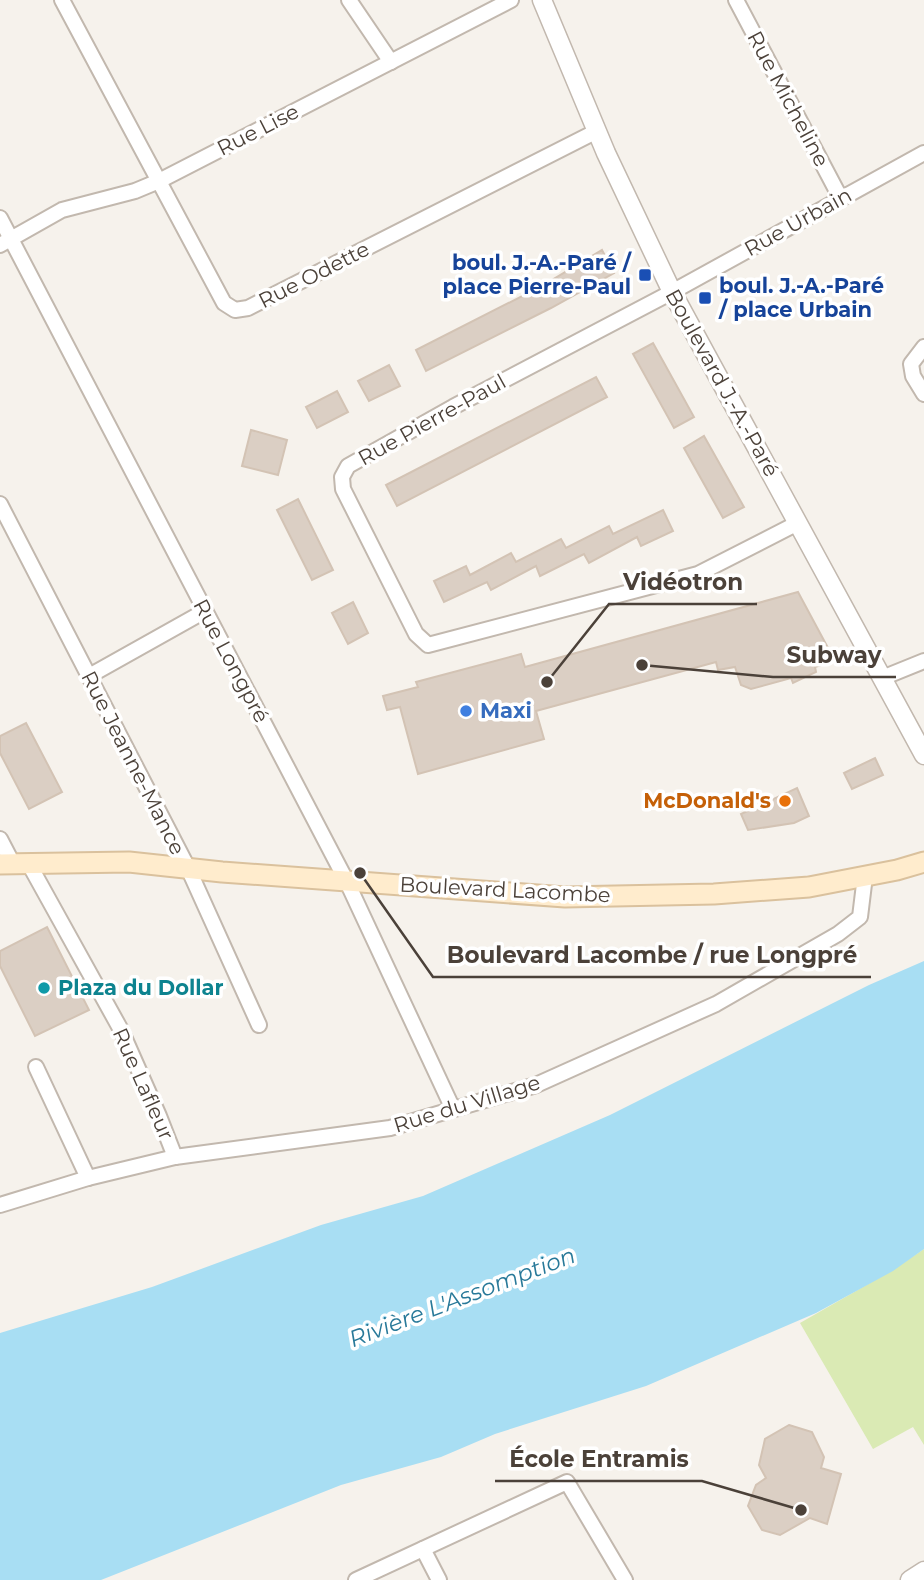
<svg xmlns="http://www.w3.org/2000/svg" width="924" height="1580" font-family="Montserrat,sans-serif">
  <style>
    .green { fill: #daeab4 }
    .water { fill: #a8def3 }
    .building { fill: #dbcfc4; stroke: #d3c3b4; stroke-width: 2 }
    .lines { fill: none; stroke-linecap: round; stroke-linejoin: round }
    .minor-casing { stroke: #c2b8ae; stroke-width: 18 }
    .tertiary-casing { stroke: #c2b8ae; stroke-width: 21 }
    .secondary-casing { stroke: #dac19d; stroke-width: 23 }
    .minor { stroke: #fff; stroke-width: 14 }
    .tertiary { stroke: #fff; stroke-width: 18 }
    .secondary { stroke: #ffeccd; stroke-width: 19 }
    .transit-dot { fill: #1a4fb4; stroke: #fff; stroke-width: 2.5 }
    .shop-dot { fill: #3f7fe0; stroke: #fff; stroke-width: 2.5 }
    .food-dot { fill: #e8710a; stroke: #fff; stroke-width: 2.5 }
    .culture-dot { fill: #0f9aa8; stroke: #fff; stroke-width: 2.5 }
    .labels { text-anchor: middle; stroke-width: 7; stroke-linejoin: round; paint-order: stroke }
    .street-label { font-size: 21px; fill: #4b4139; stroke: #fff }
    .transit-label { font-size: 21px; font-weight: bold; fill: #164399; stroke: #fff; text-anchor: end }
    .shop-label { font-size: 21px; font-weight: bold; fill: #366cbe; stroke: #fff; text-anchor: start }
    .food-label { font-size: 21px; font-weight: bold; fill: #c56008; stroke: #fff; text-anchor: end }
    .culture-label { font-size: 21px; font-weight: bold; fill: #0d838f; stroke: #fff; text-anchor: start }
    .water-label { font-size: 23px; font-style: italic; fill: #287999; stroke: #fff }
    .leader { fill: none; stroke: #4b4139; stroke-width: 2.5 }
    .callout-dot { fill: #4b4139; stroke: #fff; stroke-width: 2.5 }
    .callout-label { font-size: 23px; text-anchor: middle; font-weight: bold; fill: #4b4139; stroke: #fff; stroke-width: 7; stroke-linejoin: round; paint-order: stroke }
  </style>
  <rect width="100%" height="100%" fill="#f6f2ec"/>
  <polygon class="green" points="924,1249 924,1445 913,1427 873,1449 800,1323 891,1271"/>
  <polygon class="water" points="924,961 924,1249 893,1271 816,1313 646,1386 495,1434 441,1457 341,1485 101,1580 0,1580 0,1333 152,1287 321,1225 423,1196 610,1115 869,985"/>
  <g class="building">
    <polygon points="602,250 614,273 551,308 426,371 416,350 540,287"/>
    <polygon points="653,343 694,417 674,428 633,354"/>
    <polygon points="389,365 400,386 369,401 358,381"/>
    <polygon points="596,377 607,397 397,506 386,485"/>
    <polygon points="337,391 348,412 317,428 306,407"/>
    <polygon points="251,430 287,440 278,475 242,466"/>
    <polygon points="704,436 744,507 723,518 684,448"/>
    <polygon points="298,499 333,570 312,580 277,510"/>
    <polygon points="663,510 673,531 641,546 637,537 589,563 584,554 540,576 536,566 491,590 487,582 444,602 434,581 466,566 470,575 511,553 516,562 561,539 566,548 609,526 613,534"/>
    <polygon points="798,592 835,661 815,667 816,672 793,683 791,678 751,689 741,685 735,667 718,670 716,662 536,711 544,739 418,774 400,707 387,710 383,696 418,687 416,682 521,654 525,667"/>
    <polygon points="353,602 368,633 348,644 332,613"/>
    <polygon points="26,723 62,792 29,809 0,753 0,736"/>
    <polygon points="875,758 883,775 852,789 844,773"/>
    <polygon points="797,788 809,816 794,823 748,830 741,814"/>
    <polygon points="47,927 89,1010 35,1036 0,966 0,951"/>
    <polygon points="789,1425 812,1432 824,1457 821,1468 841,1474 827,1524 810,1518 780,1535 762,1530 748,1506 756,1485 766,1478 759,1465 765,1439"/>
  </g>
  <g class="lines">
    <defs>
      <g id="minor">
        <polyline points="62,0 224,303 235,310 248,308 597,131"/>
        <polyline points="349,0 391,62"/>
        <polyline points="736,0 841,199"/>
        <polyline points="0,218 347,882 453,1109"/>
        <polyline points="0,245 62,210 135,191 159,181 511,0"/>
        <polyline points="924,347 911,364 913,376 924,394"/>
        <polyline points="0,504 188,868 259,1025"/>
        <polyline points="797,521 790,527 698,574 428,645 416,634 343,489 342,477 348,466 453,407 672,292 924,153"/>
        <polyline points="89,676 205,611"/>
        <polyline points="882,678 924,661"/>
        <polyline points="0,839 13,864"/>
        <polyline points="29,864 121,1030 159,1116 175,1157"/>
        <polyline points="36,1067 88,1178"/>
        <polyline points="0,1205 88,1178 175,1157 390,1128 536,1085 716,1004 838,934 860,917 865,876"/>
        <polyline points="423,1549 439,1580"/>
        <polyline points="356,1580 567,1482 625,1580"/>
      </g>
      <g id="tertiary">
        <polyline points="542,0 606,153 672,292 924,755"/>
        <polyline points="910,1580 924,1571"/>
      </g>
      <polyline id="secondary" points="0,864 129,862 222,872 565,897 714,894 809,887 897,870 924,862"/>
    </defs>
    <use href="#minor" class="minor-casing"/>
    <use href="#tertiary" class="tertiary-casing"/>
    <use href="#secondary" class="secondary-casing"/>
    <use href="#minor" class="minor"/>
    <use href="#tertiary" class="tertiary"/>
    <use href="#secondary" class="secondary"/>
  </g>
  <g class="transit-dot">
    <rect x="638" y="268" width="14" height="14" rx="3.5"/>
    <rect x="698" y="291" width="14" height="14" rx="3.5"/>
  </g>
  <circle class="shop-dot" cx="466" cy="711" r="7"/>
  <circle class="food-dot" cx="785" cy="801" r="7"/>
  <circle class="culture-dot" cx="44" cy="988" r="7"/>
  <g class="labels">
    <g class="street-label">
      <text transform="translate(788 99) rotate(62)" y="7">Rue Micheline</text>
      <text transform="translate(258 130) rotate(-27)" y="7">Rue Lise</text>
      <text transform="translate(798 222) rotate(-29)" y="7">Rue Urbain</text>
      <text transform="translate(314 275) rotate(-27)" y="7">Rue Odette</text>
      <text transform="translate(722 383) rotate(61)" y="7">Boulevard J.-A.-Paré</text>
      <text transform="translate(432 420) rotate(-29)" y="7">Rue Pierre-Paul</text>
      <text transform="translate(231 661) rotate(62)" y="7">Rue Longpré</text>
      <text transform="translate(133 763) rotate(63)" y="7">Rue Jeanne-Mance</text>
      <text transform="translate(505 890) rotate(3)" y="7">Boulevard Lacombe</text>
      <text transform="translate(143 1084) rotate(66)" y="7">Rue Lafleur</text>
      <text transform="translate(467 1104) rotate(-17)" y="7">Rue du Village</text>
    </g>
    <g class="transit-label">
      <text x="631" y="270">boul. J.-A.-Paré /<tspan x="631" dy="24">place Pierre-Paul</tspan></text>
      <text x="719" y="293" text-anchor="start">boul. J.-A.-Paré<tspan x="719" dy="24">/ place Urbain</tspan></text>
    </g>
    <g class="shop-label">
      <text x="480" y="718">Maxi</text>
    </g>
    <g class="food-label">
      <text x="771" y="808">McDonald's</text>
    </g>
    <g class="culture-label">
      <text x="58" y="995">Plaza du Dollar</text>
    </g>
    <g class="water-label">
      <text transform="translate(462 1297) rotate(-21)" y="8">Rivière L'Assomption</text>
    </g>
  </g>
  <path class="leader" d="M547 682L609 604H757M642 665L773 677H896M360 873L433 977H871M801 1510L702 1481H495"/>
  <g class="callout-dot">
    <circle cx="547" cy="682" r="7"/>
    <circle cx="642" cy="665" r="7"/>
    <circle cx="360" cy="873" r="7"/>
    <circle cx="801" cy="1510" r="7"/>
  </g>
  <g class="callout-label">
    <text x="683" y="590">Vidéotron</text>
    <text x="834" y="663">Subway</text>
    <text x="652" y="963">Boulevard Lacombe / rue Longpré</text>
    <text x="599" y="1467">École Entramis</text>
  </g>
</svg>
